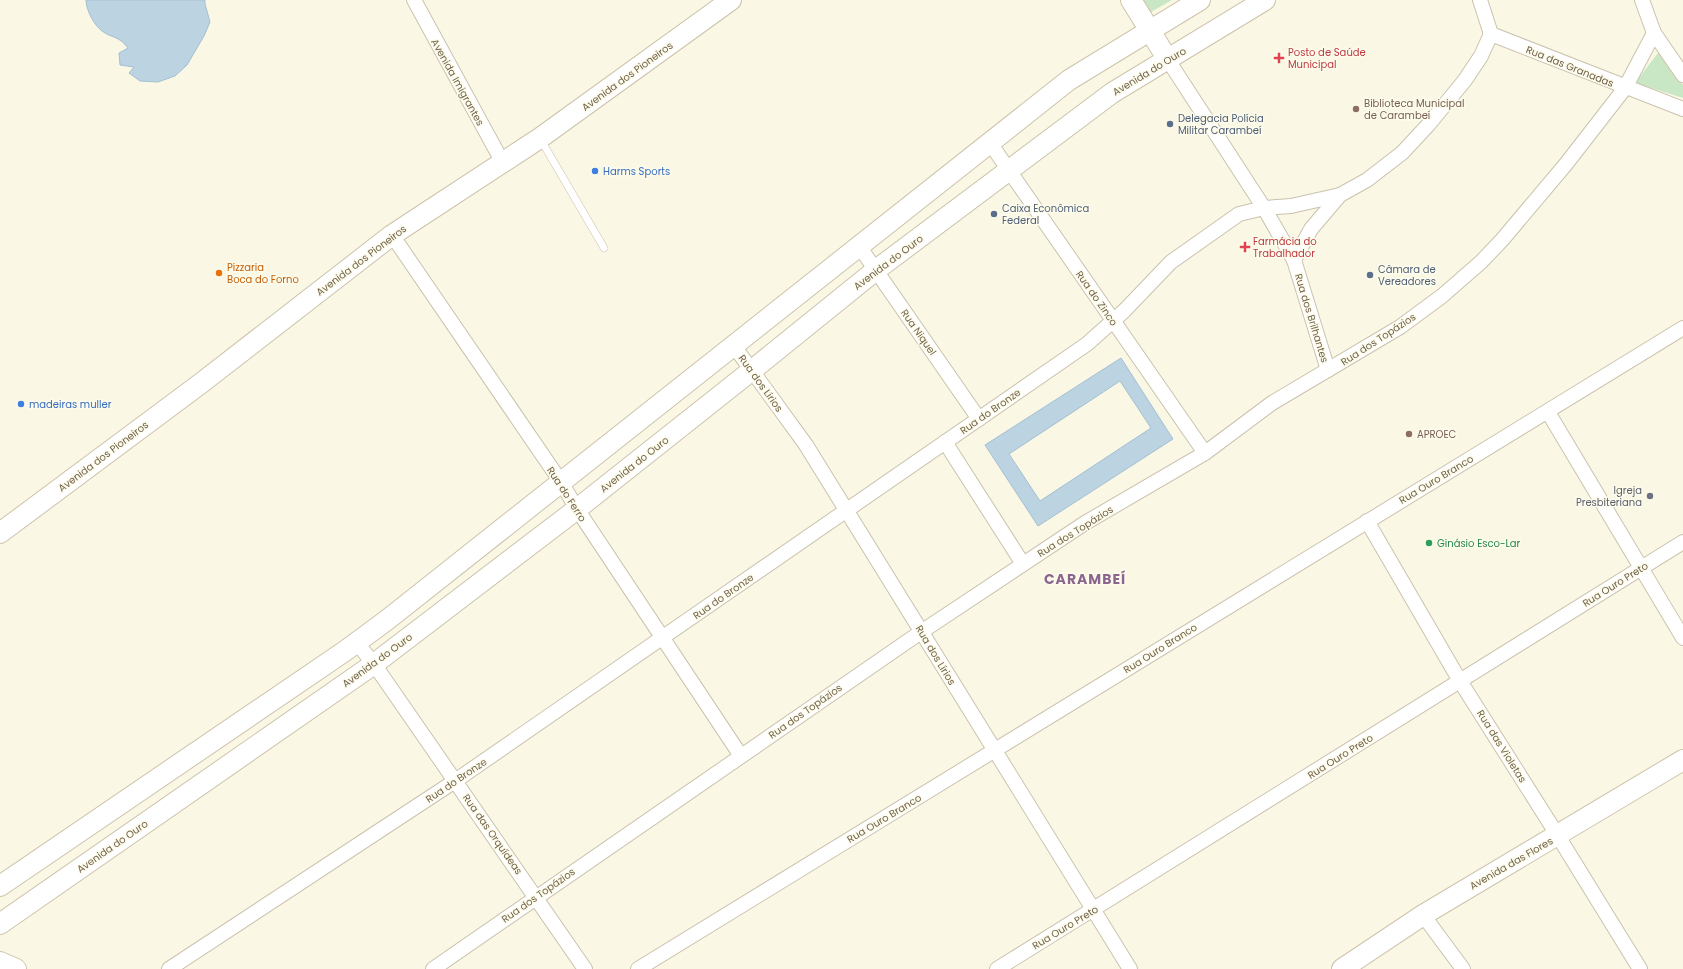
<svg xmlns="http://www.w3.org/2000/svg" width="1683" height="969" font-family="Poppins,sans-serif">
  <style>
    .green { fill: #cae7c5 }
    .water { fill: #bcd3e2; stroke: #a3bfd3; fill-rule: evenodd }
    .lines { fill: none; stroke-linecap: round; stroke-linejoin: round }
    .lane-casing { stroke: #cbc2ad; stroke-width: 8 }
    .street-casing { stroke: #cbc2ad; stroke-width: 16 }
    .secondary-casing { stroke: #cdc3ab; stroke-width: 22 }
    .lane { stroke: #fff; stroke-width: 7 }
    .street { stroke: #fff; stroke-width: 14 }
    .secondary { stroke: #fff; stroke-width: 20 }
    .health-dot { fill: #e0444e; stroke: #fdfbeb; stroke-width: 1.5 }
    .education-dot { fill: #8d6e63; stroke: #fdfbeb; stroke-width: 1.5 }
    .service-dot { fill: #5c6f8a; stroke: #fdfbeb; stroke-width: 1.5 }
    .shop-dot { fill: #3f7fe0; stroke: #fdfbeb; stroke-width: 1.5 }
    .food-dot { fill: #e8710a; stroke: #fdfbeb; stroke-width: 1.5 }
    .worship-dot { fill: #6b7280; stroke: #fdfbeb; stroke-width: 1.5 }
    .leisure-dot { fill: #2e9e5b; stroke: #fdfbeb; stroke-width: 1.5 }
    .labels { text-anchor: middle; stroke-width: 3; stroke-linejoin: round; paint-order: stroke }
    .health-label { font-size: 10px; fill: #be3a42; stroke: #fdfbeb; text-anchor: start }
    .street-label { font-size: 10px; fill: #71634d; stroke: #fdfbeb }
    .education-label { font-size: 10px; fill: #785e54; stroke: #fdfbeb; text-anchor: start }
    .service-label { font-size: 10px; fill: #4e5e75; stroke: #fdfbeb; text-anchor: start }
    .shop-label { font-size: 10px; fill: #366cbe; stroke: #fdfbeb; text-anchor: start }
    .food-label { font-size: 10px; fill: #c56008; stroke: #fdfbeb; text-anchor: start }
    .worship-label { font-size: 10px; fill: #5b616d; stroke: #fdfbeb; text-anchor: end }
    .leisure-label { font-size: 10px; fill: #27864d; stroke: #fdfbeb; text-anchor: start }
    .district-label { font-size: 14px; font-weight: bold; letter-spacing: 1px; fill: #8b658d; stroke: #fdfbeb }
  </style>
  <rect width="100%" height="100%" fill="#faf8e5"/>
  <g class="green">
    <polygon points="1143,0 1172,0 1151,12 1140,9"/>
    <polygon points="1661,49 1683,85 1683,98 1635,83"/>
  </g>
  <g class="water">
    <path d="M86,0H205V4L210,22L204,36L187,65L175,76L158,82L140,81L129,73L134,67L120,65L119,53L128,48C118,35 113,39 102,31C94,25 86,10 86,0Z"/>
    <path d="M1121,358L1173,439L1038,526L985,445ZM1120,381L1151,428L1040,501L1009,454Z"/>
  </g>
  <g class="lines">
    <defs>
      <polyline id="lane" points="541,140 604,248"/>
      <g id="street">
        <polyline points="414,0 503,163"/>
        <polyline points="1480,0 1491,34"/>
        <polyline points="1642,0 1654,33 1683,75"/>
        <polyline points="1491,34 1683,109"/>
        <polyline points="1168,60 1264,208 1294,260 1328,370"/>
        <polyline points="990,143 1205,453"/>
        <polyline points="392,235 561,482 577,509 741,756"/>
        <polyline points="859,246 979,419"/>
        <polyline points="1294,260 1311,229 1340,195 1367,180 1402,153 1429,124 1465,80 1481,56 1491,34"/>
        <polyline points="734,346 806,445 1130,969"/>
        <polyline points="1548,412 1683,638"/>
        <polyline points="945,442 1023,564"/>
        <polyline points="1367,521 1460,681 1558,836 1640,969"/>
        <polyline points="356,642 374,664 585,969"/>
        <polyline points="1423,915 1463,969"/>
        <polyline points="169,969 455,781 1087,344 1124,311 1171,262 1239,214 1264,208 1291,206 1340,195"/>
        <polyline points="433,969 921,632 1085,523 1205,453 1272,403 1400,327 1442,296 1481,262 1502,240 1566,164 1625,88 1654,33"/>
        <polyline points="638,969 1683,328"/>
        <polyline points="997,969 1683,542"/>
      </g>
      <g id="secondary">
        <polyline points="1131,0 1168,60"/>
        <polyline points="0,533 200,384 392,235 540,138 731,0"/>
        <polyline points="0,886 345,651 387,620 1069,80 1200,0"/>
        <polyline points="0,924 374,664 577,509 751,371 876,270 1112,93 1265,0"/>
        <polyline points="0,962 16,969"/>
        <polyline points="1342,969 1423,915 1683,760"/>
      </g>
    </defs>
    <use href="#lane" class="lane-casing"/>
    <use href="#street" class="street-casing"/>
    <use href="#secondary" class="secondary-casing"/>
    <use href="#lane" class="lane"/>
    <use href="#street" class="street"/>
    <use href="#secondary" class="secondary"/>
  </g>
  <g class="health-dot">
    <path d="M1277 52h4v4h4v4h-4v4h-4v-4h-4v-4h4z"/>
    <path d="M1243 241h4v4h4v4h-4v4h-4v-4h-4v-4h4z"/>
  </g>
  <g class="education-dot">
    <circle cx="1356" cy="109" r="4"/>
    <circle cx="1409" cy="434" r="4"/>
  </g>
  <g class="service-dot">
    <circle cx="1170" cy="124" r="4"/>
    <circle cx="994" cy="214" r="4"/>
    <circle cx="1370" cy="275" r="4"/>
  </g>
  <g class="shop-dot">
    <circle cx="595" cy="171" r="4"/>
    <circle cx="21" cy="404" r="4"/>
  </g>
  <circle class="food-dot" cx="219" cy="273" r="4"/>
  <circle class="worship-dot" cx="1650" cy="496" r="4"/>
  <circle class="leisure-dot" cx="1429" cy="543" r="4"/>
  <g class="labels">
    <g class="health-label">
      <text x="1288" y="56">Posto de Saúde<tspan x="1288" dy="12">Municipal</tspan></text>
      <text x="1253" y="245">Farmácia do<tspan x="1253" dy="12">Trabalhador</tspan></text>
    </g>
    <g class="street-label">
      <text transform="translate(1570 66) rotate(22)" y="4">Rua das Granadas</text>
      <text transform="translate(1149 71) rotate(-31)" y="4">Avenida do Ouro</text>
      <text transform="translate(627 76) rotate(-36)" y="4">Avenida dos Pioneiros</text>
      <text transform="translate(458 82) rotate(61)" y="4">Avenida Imigrantes</text>
      <text transform="translate(361 260) rotate(-37)" y="4">Avenida dos Pioneiros</text>
      <text transform="translate(888 262) rotate(-37)" y="4">Avenida do Ouro</text>
      <text transform="translate(1097 298) rotate(55)" y="4">Rua do Zinco</text>
      <text transform="translate(1312 318) rotate(73)" y="4">Rua dos Brilhantes</text>
      <text transform="translate(919 332) rotate(55)" y="4">Rua Niquel</text>
      <text transform="translate(1378 339) rotate(-33)" y="4">Rua dos Topázios</text>
      <text transform="translate(761 383) rotate(54)" y="4">Rua dos Lírios</text>
      <text transform="translate(990 411) rotate(-35)" y="4">Rua do Bronze</text>
      <text transform="translate(103 456) rotate(-37)" y="4">Avenida dos Pioneiros</text>
      <text transform="translate(634 464) rotate(-38)" y="4">Avenida do Ouro</text>
      <text transform="translate(1436 479) rotate(-31)" y="4">Rua Ouro Branco</text>
      <text transform="translate(567 494) rotate(57)" y="4">Rua do Ferro</text>
      <text transform="translate(1075 531) rotate(-32)" y="4">Rua dos Topázios</text>
      <text transform="translate(1615 584) rotate(-32)" y="4">Rua Ouro Preto</text>
      <text transform="translate(723 596) rotate(-35)" y="4">Rua do Bronze</text>
      <text transform="translate(1160 648) rotate(-32)" y="4">Rua Ouro Branco</text>
      <text transform="translate(936 655) rotate(59)" y="4">Rua dos Lírios</text>
      <text transform="translate(377 660) rotate(-36)" y="4">Avenida do Ouro</text>
      <text transform="translate(805 711) rotate(-35)" y="4">Rua dos Topázios</text>
      <text transform="translate(1502 746) rotate(58)" y="4">Rua das Violetas</text>
      <text transform="translate(1340 756) rotate(-32)" y="4">Rua Ouro Preto</text>
      <text transform="translate(456 780) rotate(-34)" y="4">Rua do Bronze</text>
      <text transform="translate(884 818) rotate(-31)" y="4">Rua Ouro Branco</text>
      <text transform="translate(493 834) rotate(55)" y="4">Rua das Orquídeas</text>
      <text transform="translate(112 846) rotate(-35)" y="4">Avenida do Ouro</text>
      <text transform="translate(1511 863) rotate(-30)" y="4">Avenida das Flores</text>
      <text transform="translate(538 895) rotate(-35)" y="4">Rua dos Topázios</text>
      <text transform="translate(1065 927) rotate(-31)" y="4">Rua Ouro Preto</text>
    </g>
    <g class="education-label">
      <text x="1364" y="107">Biblioteca Municipal<tspan x="1364" dy="12">de Carambeí</tspan></text>
      <text x="1417" y="438">APROEC</text>
    </g>
    <g class="service-label">
      <text x="1178" y="122">Delegacia Polícia<tspan x="1178" dy="12">Militar Carambeí</tspan></text>
      <text x="1002" y="212">Caixa Econômica<tspan x="1002" dy="12">Federal</tspan></text>
      <text x="1378" y="273">Câmara de<tspan x="1378" dy="12">Vereadores</tspan></text>
    </g>
    <g class="shop-label">
      <text x="603" y="175">Harms Sports</text>
      <text x="29" y="408">madeiras muller</text>
    </g>
    <g class="food-label">
      <text x="227" y="271">Pizzaria<tspan x="227" dy="12">Boca do Forno</tspan></text>
    </g>
    <g class="worship-label">
      <text x="1642" y="494">Igreja<tspan x="1642" dy="12">Presbiteriana</tspan></text>
    </g>
    <g class="leisure-label">
      <text x="1437" y="547">Ginásio Esco-Lar</text>
    </g>
    <g class="district-label">
      <text x="1085" y="584">CARAMBEÍ</text>
    </g>
  </g>
</svg>
